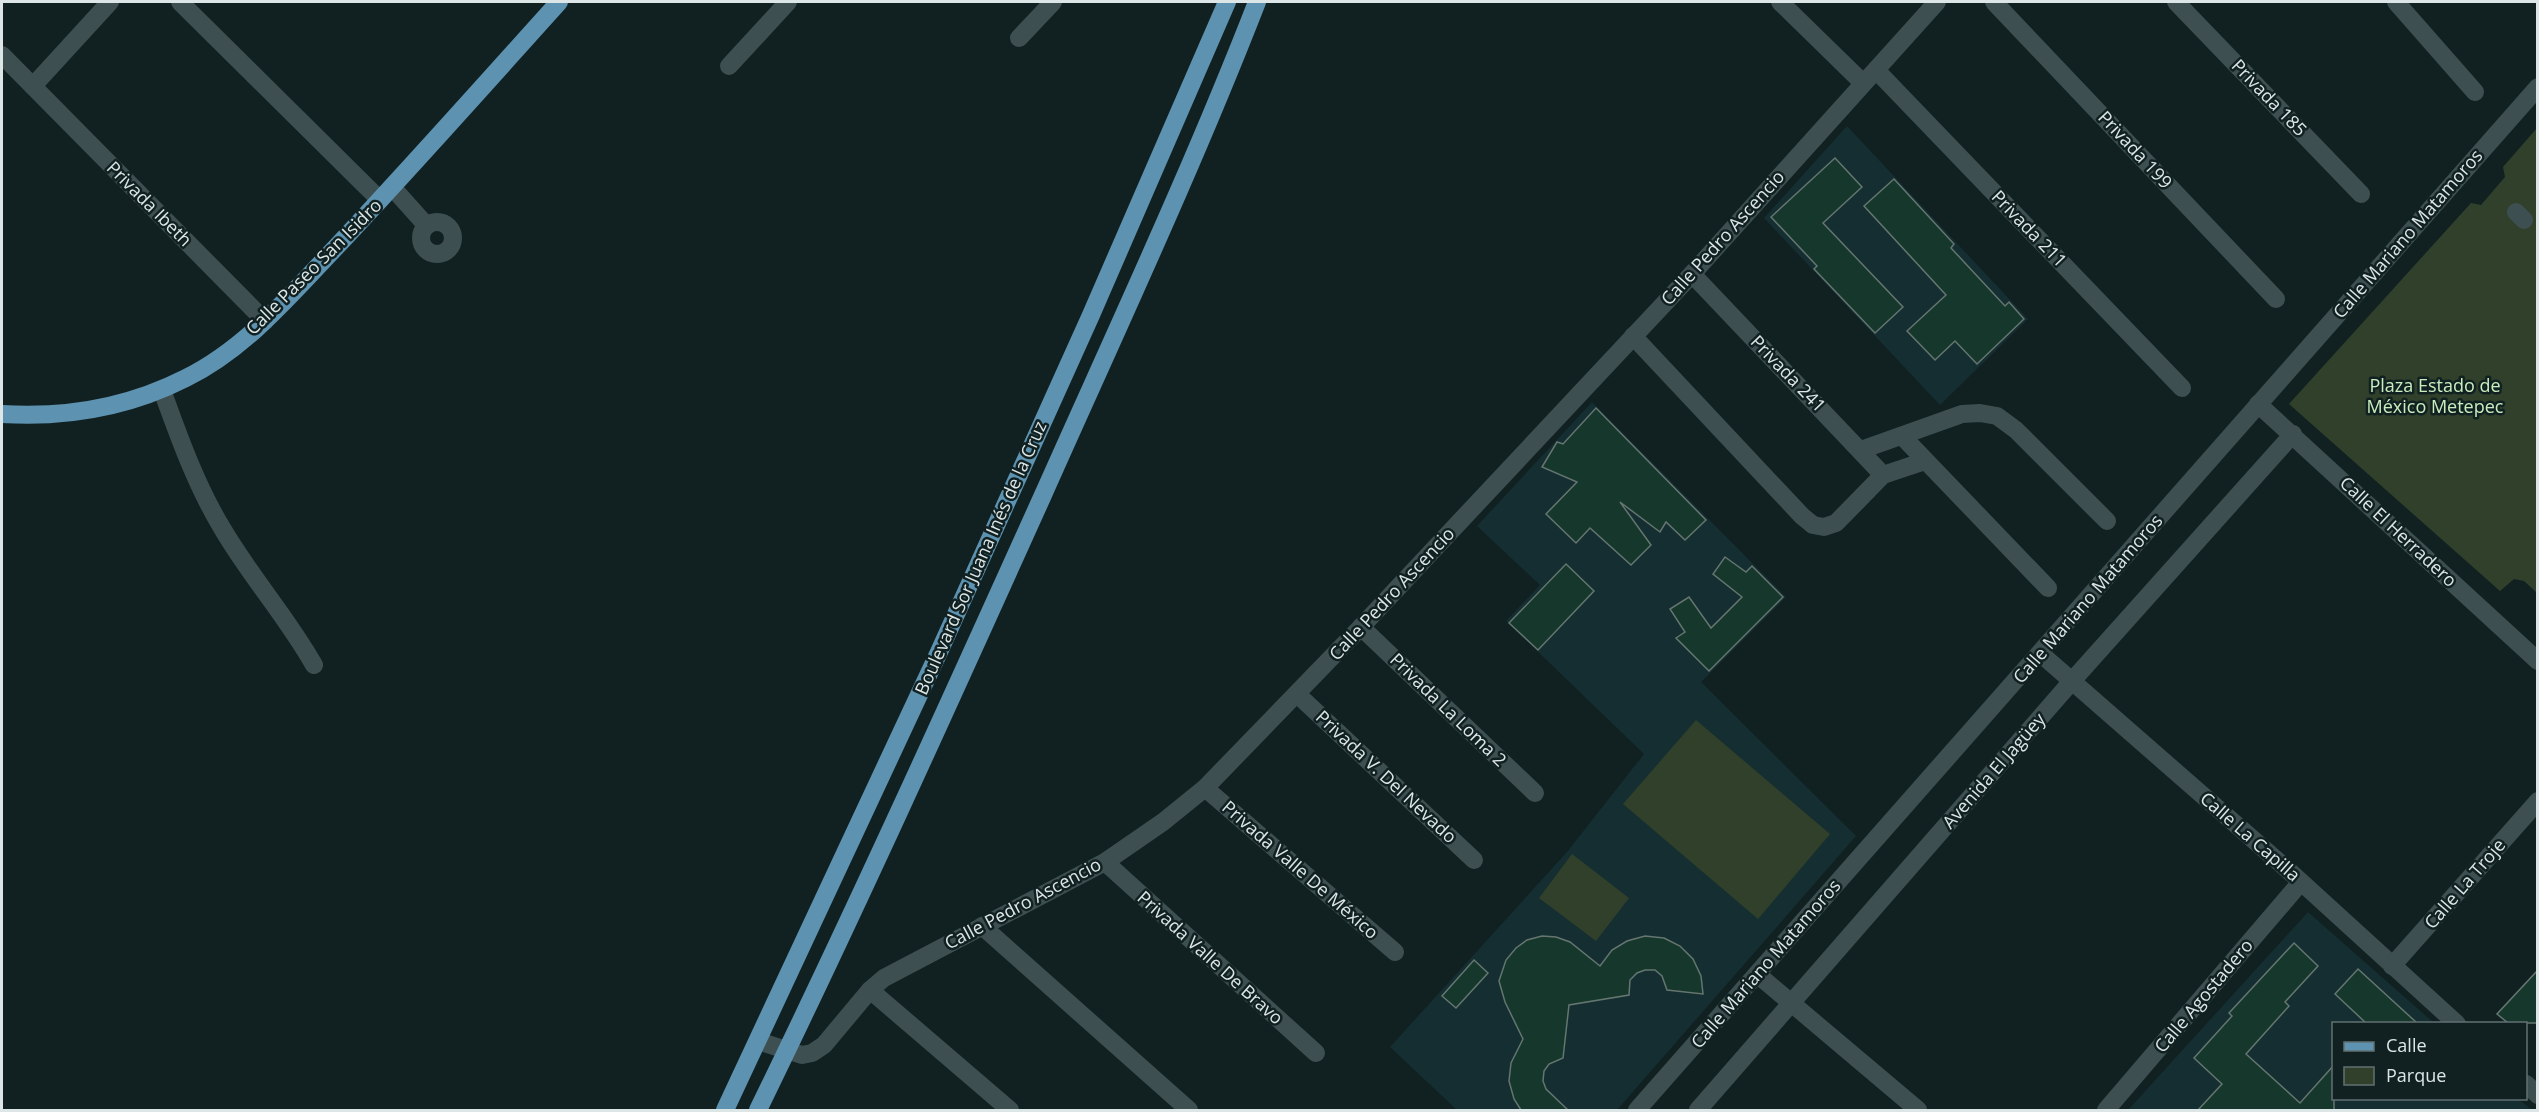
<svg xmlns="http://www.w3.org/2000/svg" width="2539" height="1112" font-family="'Open Sans',sans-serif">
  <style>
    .built { fill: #152e31 }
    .green { fill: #30402a }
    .building { fill: #15372c; stroke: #65756f; stroke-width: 1.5 }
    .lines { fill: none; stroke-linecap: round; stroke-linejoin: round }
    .minor { stroke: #3e4f51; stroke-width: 18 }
    .major { stroke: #5d92b0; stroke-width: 18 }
    .labels { text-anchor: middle; stroke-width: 5; stroke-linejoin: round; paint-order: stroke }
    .street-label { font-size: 18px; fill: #dce6e7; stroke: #112122 }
    .park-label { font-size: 18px; fill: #c9edbd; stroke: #112122 }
  </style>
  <rect width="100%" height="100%" fill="#112122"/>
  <g class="built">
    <polygon points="1847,126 2028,319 1940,405 1764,218"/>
    <polygon points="1592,402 1786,597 1701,682 1856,836 1617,1110 1457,1110 1390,1047 1567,852 1644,754 1506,621 1540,585 1477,526"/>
    <polygon points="2308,912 2434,1023 2334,1024 2334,1098 2518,1099 2532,1110 2128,1110"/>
  </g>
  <g class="green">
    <polygon points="2537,128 2537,593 2524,581 2514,579 2500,591 2289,404 2471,203 2481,205 2505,177 2503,167"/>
    <polygon points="1696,720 1830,834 1758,919 1623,804"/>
    <polygon points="1572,854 1629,898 1596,941 1539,898"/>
  </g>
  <g class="building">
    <polygon points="1835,158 1862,187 1823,223 1903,307 1875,333 1814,269 1817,266 1771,217"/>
    <polygon points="1894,179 1954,244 1951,248 2005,306 2009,302 2024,319 1977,364 1955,341 1935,360 1907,331 1946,295 1864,206"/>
    <polygon points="1596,408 1706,520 1685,540 1666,522 1660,532 1620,502 1651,545 1631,565 1590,528 1576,543 1546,514 1577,482 1542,467 1557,442 1563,444"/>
    <polygon points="1725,557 1746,572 1752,566 1783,597 1709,671 1676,638 1685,632 1670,609 1689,597 1711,628 1742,597 1713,574"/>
    <polygon points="1566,564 1594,591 1538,650 1509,623"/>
    <polygon points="1542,936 1556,937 1570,942 1600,966 1612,950 1627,941 1645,936 1664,938 1680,946 1693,959 1701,976 1703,994 1667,990 1662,976 1655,970 1645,970 1637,973 1630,980 1629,995 1569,1005 1563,1058 1549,1064 1544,1071 1543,1081 1546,1089 1568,1110 1521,1110 1514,1099 1509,1081 1511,1063 1523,1039 1505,1002 1499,981 1506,960 1516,948 1527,940"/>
    <polygon points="2294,943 2318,966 2285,1002 2289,1006 2246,1054 2300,1103 2334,1065 2334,1110 2198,1110 2222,1084 2194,1058 2232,1016 2229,1013"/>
    <polygon points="1474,960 1488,973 1456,1008 1442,996"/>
    <polygon points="2358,969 2417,1023 2366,1023 2335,994"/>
    <polygon points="2538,970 2538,1023 2508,1023 2497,1014"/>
  </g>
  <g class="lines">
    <g class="minor">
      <polyline points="180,2 380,200"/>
      <polyline points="1780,2 1863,83"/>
      <polyline points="1994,2 2276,299"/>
      <polyline points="2176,2 2361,194"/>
      <polyline points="2396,2 2475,92"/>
      <polyline points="1019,38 1053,2"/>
      <polyline points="2,55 265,321"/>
      <polyline points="729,66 788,2"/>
      <polyline points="1876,70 2182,388"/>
      <polyline points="33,86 110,2"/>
      <polyline points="392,187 426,225"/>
      <polyline points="2516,212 2524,220"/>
      <circle cx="437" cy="238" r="16"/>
      <polyline points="1692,274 1883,475"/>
      <polyline points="1633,336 1802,516 1813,525 1824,527 1836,523 1883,475 1925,461"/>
      <path d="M162,390C179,437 196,485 222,528C250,576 287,617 314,665"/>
      <polyline points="2258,404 2538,661"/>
      <polyline points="1902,436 2048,588"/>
      <polyline points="1861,450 1962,414 1980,413 1997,416 2016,430 2107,521"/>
      <polyline points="1361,627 1535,793"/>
      <polyline points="2041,654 2288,870 2457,1024"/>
      <polyline points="1297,694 1474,860"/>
      <polyline points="1205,788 1395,952"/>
      <polyline points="1105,862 1316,1053"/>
      <polyline points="982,926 1189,1110"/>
      <polyline points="2392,966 2538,801"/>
      <polyline points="1757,974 1918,1110"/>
      <polyline points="870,990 1010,1110"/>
      <polyline points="758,1041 802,1055 812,1053 824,1045 870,990 884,978 1105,862 1163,822 1205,788 1361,627 1692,274 1937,2"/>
      <polyline points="2526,1084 2538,1095"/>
      <polyline points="1637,1110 2538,87"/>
      <polyline points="1698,1110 2072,681 2293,434"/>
      <polyline points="2106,1110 2301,882"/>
    </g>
    <g class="major">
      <path d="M2,414C67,418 127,408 186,378C247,348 293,292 339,244C414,164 486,83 559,2"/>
      <polyline points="725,1110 939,652 1091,315 1227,2"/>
      <path d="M758,1110C857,907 950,701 1043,495C1116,331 1192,169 1257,2"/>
    </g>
  </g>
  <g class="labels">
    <g class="street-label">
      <text transform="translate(2269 98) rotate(46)" y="6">Privada 185</text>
      <text transform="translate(2135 150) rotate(47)" y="6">Privada 199</text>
      <text transform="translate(149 204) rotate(45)" y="6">Privada Ibeth</text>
      <text transform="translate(2029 229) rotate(46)" y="6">Privada 211</text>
      <text transform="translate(2408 234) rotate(-49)" y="6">Calle Mariano Matamoros</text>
      <text transform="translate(1723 238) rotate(-48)" y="6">Calle Pedro Ascencio</text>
      <text transform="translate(314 267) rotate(-45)" y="6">Calle Paseo San Isidro</text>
      <text transform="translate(1788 374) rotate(46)" y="6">Privada 241</text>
      <text transform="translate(2398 532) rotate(43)" y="6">Calle El Herradero</text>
      <text transform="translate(981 558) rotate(-66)" y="6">Boulevard Sor Juana Inés de la Cruz</text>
      <text transform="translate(1392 594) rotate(-47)" y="6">Calle Pedro Ascencio</text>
      <text transform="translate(2088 599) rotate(-49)" y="6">Calle Mariano Matamoros</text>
      <text transform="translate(1448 710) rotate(44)" y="6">Privada La Loma 2</text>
      <text transform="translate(1994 771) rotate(-49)" y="6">Avenida El Jagüey</text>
      <text transform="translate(1386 777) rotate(43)" y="6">Privada V. Del Nevado</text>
      <text transform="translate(2250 837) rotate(41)" y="6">Calle La Capilla</text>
      <text transform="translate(1300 870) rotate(41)" y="6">Privada Valle De México</text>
      <text transform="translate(2465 884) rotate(-49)" y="6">Calle La Troje</text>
      <text transform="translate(1023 904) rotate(-28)" y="6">Calle Pedro Ascencio</text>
      <text transform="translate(1210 958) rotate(42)" y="6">Privada Valle De Bravo</text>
      <text transform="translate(1766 964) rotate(-49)" y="6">Calle Mariano Matamoros</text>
      <text transform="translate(2204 996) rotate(-50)" y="6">Calle Agostadero</text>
    </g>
    <g class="park-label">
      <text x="2435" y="392">Plaza Estado de<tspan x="2435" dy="21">México Metepec</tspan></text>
    </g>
  </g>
  <rect width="2539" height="1112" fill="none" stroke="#dce6e7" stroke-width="6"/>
  <rect x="2332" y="1022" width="195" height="78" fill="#112122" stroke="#627071" stroke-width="1.5"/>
  <rect x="2344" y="1042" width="30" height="9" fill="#5d92b0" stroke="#627071" stroke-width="1.5"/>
  <text x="2386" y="1052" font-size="18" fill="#dce6e7">Calle</text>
  <rect x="2344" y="1067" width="30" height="18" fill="#30402a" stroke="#627071" stroke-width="1.5"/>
  <text x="2386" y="1082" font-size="18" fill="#dce6e7">Parque</text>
</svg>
